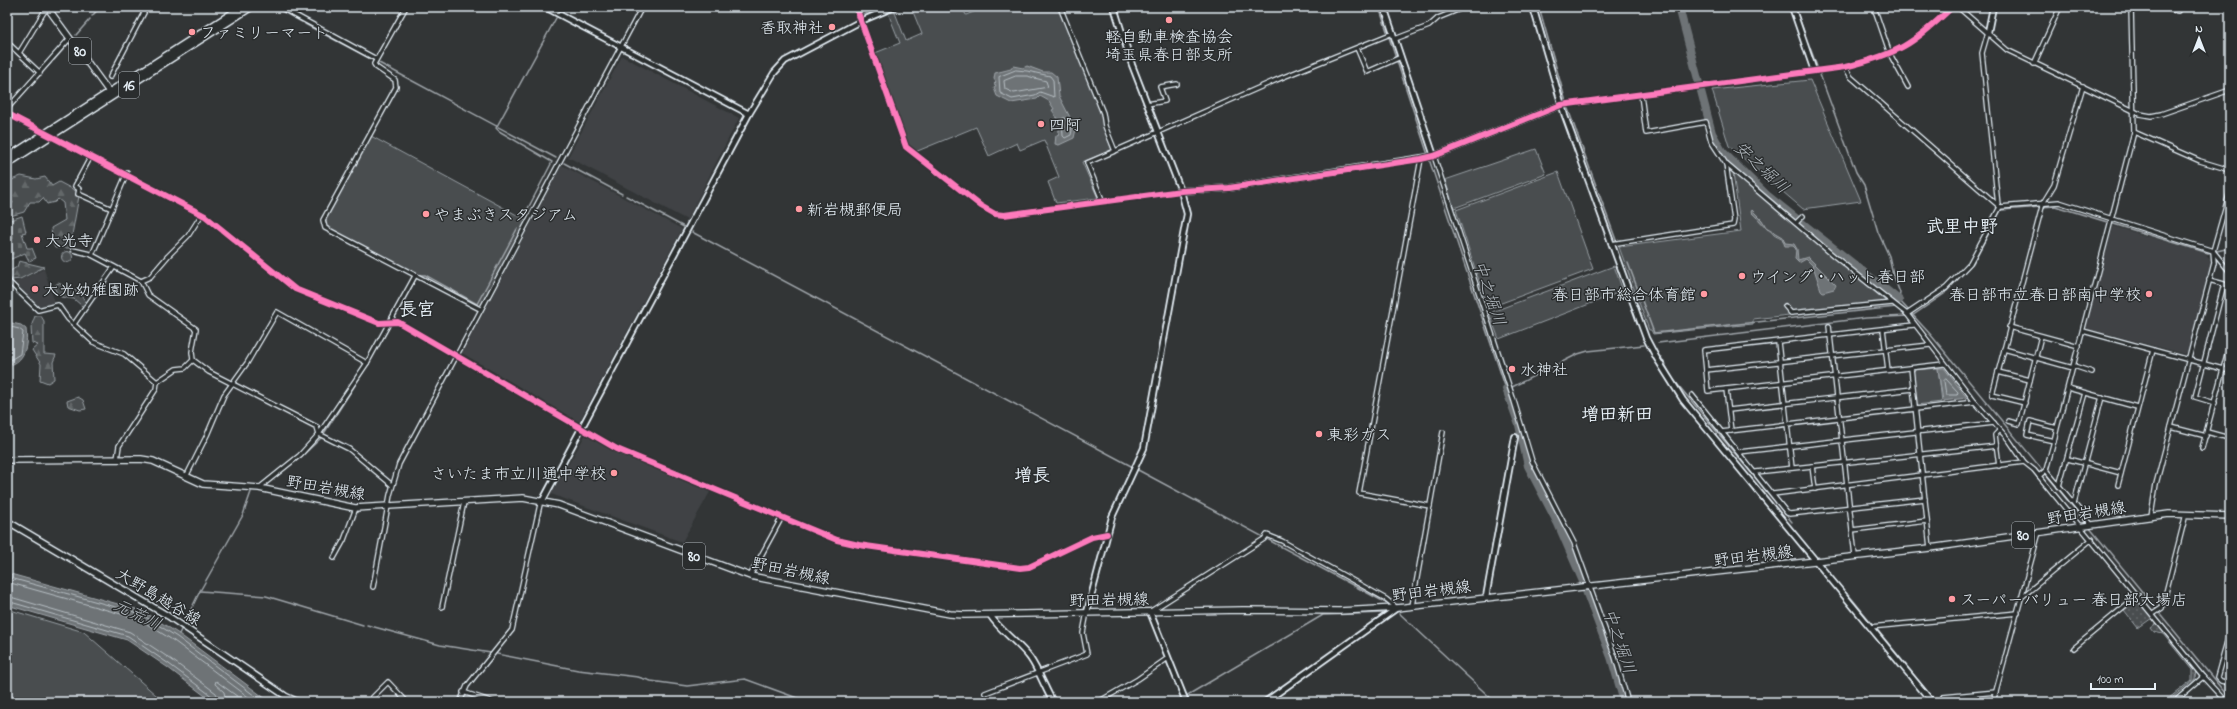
<svg xmlns="http://www.w3.org/2000/svg" width="2237" height="709" font-family="'Indie Flower','Klee One',sans-serif">
  <style>
    .built { fill: #3f4244 }
    .grass { fill: url(#grass-dots); stroke: #989fa4 }
    .forest { fill: url(#forest-firs); stroke: #989fa4 }
    .cemetery { fill: url(#cemetery-stones); stroke: #989fa4 }
    .park { fill: #494d4f; stroke: #989fa4 }
    .water { fill: #6e7376; stroke: #9fa5aa }
    .lines { fill: none; stroke-linecap: round; stroke-linejoin: round }
    .shore { stroke: #b7bfc4; stroke-width: 1 }
    .stream { stroke: #9fa5aa; stroke-width: 1.5 }
    .river { stroke: #6e7376; stroke-width: 8 }
    .minor-casing { stroke: #e8f1f8; stroke-width: 6 }
    .tertiary-casing { stroke: #e8f1f8; stroke-width: 8 }
    .secondary-casing { stroke: #e8f1f8; stroke-width: 8 }
    .primary-casing { stroke: #e8f1f8; stroke-width: 8 }
    .trunk-casing { stroke: #e8f1f8; stroke-width: 9 }
    .minor { stroke: #2a2d2e; stroke-width: 3.5 }
    .tertiary { stroke: #2a2d2e; stroke-width: 4.5 }
    .secondary { stroke: #2a2d2e; stroke-width: 5 }
    .primary { stroke: #2a2d2e; stroke-width: 5.5 }
    .trunk { stroke: #2a2d2e; stroke-width: 6 }
    .cycleway-casing { stroke: #2a2d2e; stroke-width: 8 }
    .cycleway { stroke: #fd7abc; stroke-width: 6 }
    .poi-dot { fill: #ff9aa2; stroke: #2a2d2e; stroke-width: 1.5 }
    .labels { text-anchor: middle; stroke-width: 3; stroke-linejoin: round; paint-order: stroke }
    .shield { fill: #2a2d2e; stroke: #afb6bb; stroke-width: 1 }
    .shield-label { font-size: 15px; font-weight: bold; fill: #e8f1f8 }
    .poi-label { font-size: 16px; fill: #e8f1f8; stroke: #2a2d2e; text-anchor: start }
    .street-label { font-size: 16px; fill: #e8f1f8; stroke: #2a2d2e }
    .water-label { font-size: 17px; font-style: italic; fill: #b1b8be; stroke: #2a2d2e }
    .quarter-label { font-size: 18px; font-weight: bold; fill: #e8f1f8; stroke: #2a2d2e }
  </style>
  <defs>
    <pattern id="grass-dots" width="8" height="8" patternUnits="userSpaceOnUse"><rect width="8" height="8" fill="#494d4f"/><path d="M2 2h.1M6 6h.1" fill="none" stroke="#636769" stroke-width="1.8" stroke-linecap="round"/></pattern>
    <pattern id="forest-firs" width="22" height="20" patternUnits="userSpaceOnUse"><rect width="22" height="20" fill="#494d4f"/><path d="M5 1l3.5 6h-7zM16 11l3.5 6h-7z" fill="#636769"/></pattern>
    <pattern id="cemetery-stones" width="16" height="16" patternUnits="userSpaceOnUse"><rect width="16" height="16" fill="#494d4f"/><path d="M2 7V4a2 2 0 0 1 4 0v3zM10 15v-3a2 2 0 0 1 4 0v3z" fill="#636769"/></pattern>
  </defs>
  <rect width="100%" height="100%" fill="#323536"/>
  <filter id="ink" filterUnits="userSpaceOnUse"><feTurbulence type="fractalNoise" baseFrequency=".025" numOctaves="2"/><feDisplacementMap in="SourceGraphic" scale="8" xChannelSelector="R" yChannelSelector="G"/><feConvolveMatrix kernelMatrix="1 2 1 2 8 2 1 2 1" color-interpolation-filters="sRGB"/></filter>
  <g filter="url(#ink)">
    <g class="built">
      <polygon points="622,56 739,118 687,220 568,157"/>
      <polygon points="562,165 682,229 579,422 462,353"/>
      <polygon points="2113,226 2205,253 2212,261 2188,352 2185,354 2088,329 2086,327"/>
      <polygon points="44,269 55,303 39,307 15,282"/>
      <polygon points="586,434 619,453 710,492 682,542 551,494"/>
    </g>
    <g class="grass">
      <polygon points="2138,599 2152,618 2138,628 2124,610"/>
      <polygon points="2158,623 2196,669 2195,679 2167,702 2164,702 2192,680 2192,670 2163,634 2154,632 2151,628"/>
    </g>
    <g class="forest">
      <polygon points="21,176 36,179 45,177 52,186 59,182 76,191 79,196 72,235 71,248 55,248 53,244 51,228 65,220 63,203 58,199 55,202 47,204 43,198 39,202 30,202 24,212 7,217 7,213 13,202 7,205 7,182"/>
      <circle cx="67" cy="257" r="5.5"/>
      <polygon points="19,261 44,267 20,279 12,280 9,275 10,271 17,267"/>
      <polygon points="58,283 79,292 86,302 82,306 74,299 61,297 57,294 54,286"/>
      <polygon points="35,316 41,316 44,321 44,354 56,355 53,362 54,379 48,383 40,380 41,364 32,350 38,345 32,343 31,327"/>
      <polygon points="78,397 83,400 86,409 80,410 68,406 67,401"/>
    </g>
    <polygon class="cemetery" points="22,216 26,232 22,233 27,248 32,248 36,258 29,261 25,253 9,260 7,253 7,221"/>
    <g class="park">
      <polygon points="859,7 882,7 863,15"/>
      <polygon points="911,7 962,7 966,15 986,7 1058,7 1101,112 1103,127 1112,150 1082,162 1098,198 1056,203 1048,182 1059,177 1044,140 1020,150 1017,143 989,156 976,127 915,152 908,146 875,53 900,43 888,13 894,10 906,41 922,34"/>
      <polygon points="1810,80 1861,201 1803,209 1729,146 1712,90"/>
      <polygon points="369,135 528,221 480,309 325,228 323,220"/>
      <polygon points="1536,149 1546,174 1454,208 1445,180"/>
      <polygon points="1558,172 1593,269 1488,308 1456,210"/>
      <polygon points="1733,173 1889,304 1753,319 1753,324 1653,334 1651,330 1649,330 1619,247 1741,231"/>
      <polygon points="1614,266 1623,291 1499,339 1489,313"/>
      <polygon points="1938,368 1942,402 1916,405 1913,370"/>
      <polygon points="7,609 84,632 164,702 7,702"/>
    </g>
    <g class="water">
      <path d="M1013,66L1023,68L1027,66L1043,72H1051L1057,77L1059,96L1076,129L1074,138L1059,145L1055,144L1056,135L1058,136C1061,126 1057,117 1052,110L1054,109L1049,101L1040,96L1037,99L1011,103L997,96L994,88L996,85L994,84L996,82L994,79L995,73L1011,69Z"/>
      <path d="M1752,210L1762,220L1766,227L1783,237L1785,243L1794,244L1797,249L1798,260L1808,257L1836,285L1834,289L1823,292L1821,290L1813,266L1806,259L1799,263L1795,259L1796,249L1793,246H1785L1782,238C1768,233 1762,222 1751,212Z"/>
      <path d="M7,322L21,325L26,329C28,346 25,362 7,366Z"/>
      <polygon points="1938,368 1944,368 1967,398 1943,401"/>
      <polygon points="7,573 143,611 179,634 270,702 213,702 167,667 127,640 7,605"/>
    </g>
    <g class="lines">
      <g class="shore">
        <polygon points="1016,70 1027,71 1050,76 1053,80 1054,97 1040,92 1035,95 1012,99 1000,93 999,77"/>
        <polygon points="1016,76 1027,76 1046,81 1048,87 1014,93 1005,89 1004,81"/>
        <polygon points="1065,118 1072,130 1071,135 1065,138 1063,136 1062,119"/>
        <polyline points="7,326 19,329 23,332 20,354 7,362"/>
        <polygon points="1946,379 1958,392 1957,395 1946,395 1944,381"/>
        <polyline points="7,577 141,614 177,637 263,702"/>
        <polyline points="7,582 139,619 174,641 255,702"/>
        <polyline points="7,596 130,632 172,660 216,693 220,702"/>
        <polyline points="7,601 128,636 169,664 213,697 215,702"/>
        <polyline points="226,702 224,692 215,684 216,681 245,702"/>
      </g>
      <g class="stream">
        <polyline points="274,7 302,22"/>
        <polyline points="1379,7 1428,155"/>
        <polyline points="1539,7 1568,109 1616,240"/>
        <polyline points="1795,7 1856,172 1864,185 1878,232 1889,256 1893,274 1900,293 1899,300 1930,334 2087,524"/>
        <polyline points="92,16 100,7"/>
        <polyline points="305,24 369,58"/>
        <polyline points="76,35 90,19"/>
        <polyline points="54,60 68,44"/>
        <polyline points="379,63 556,158"/>
        <polyline points="7,112 51,63"/>
        <polyline points="1429,159 1506,389 1508,389"/>
        <polyline points="564,163 622,194"/>
        <polyline points="626,196 684,227"/>
        <polyline points="522,220 552,162 499,131 496,128 556,18"/>
        <polyline points="692,232 1133,467"/>
        <polyline points="1628,263 1654,333 1896,307"/>
        <polyline points="419,275 425,275 477,304 517,229"/>
        <polyline points="1912,316 1944,294 1973,263 2001,210 2055,206 2208,253 2230,248"/>
        <polyline points="394,319 416,279"/>
        <polyline points="1658,343 1866,318 1908,316"/>
        <polyline points="378,347 390,326"/>
        <polyline points="1661,357 1673,379 1792,522"/>
        <polyline points="1512,387 1578,354 1588,351 1644,345"/>
        <polyline points="1138,470 1390,605"/>
        <polyline points="269,482 301,457 321,438 364,371"/>
        <polyline points="2089,527 2230,699"/>
        <polyline points="200,591 266,596 363,625"/>
        <polyline points="1848,594 1936,702"/>
        <polyline points="1399,613 1495,702"/>
        <polyline points="367,625 440,645 491,653"/>
        <polyline points="179,634 200,591 243,515 251,492"/>
        <polyline points="497,654 578,670 638,677 651,681 687,686 745,679 808,702"/>
        <polyline points="1186,696 1323,615 1386,613"/>
        <polyline points="1176,702 1182,699"/>
      </g>
      <g class="river">
        <polyline points="1679,7 1712,133 1722,151 1768,196 1899,300"/>
        <polyline points="1506,389 1519,425 1528,466 1558,524 1584,584"/>
        <polyline points="1586,591 1611,657 1624,702"/>
      </g>
      <defs>
        <g id="minor">
          <polyline points="280,7 376,59"/>
          <polyline points="406,7 374,64 376,67 395,80 396,87 323,220 325,228 480,309"/>
          <polyline points="856,7 906,147 986,209 995,214 1004,215 1181,191"/>
          <polyline points="1060,7 1103,113 1105,126 1115,151 1087,163 1103,202"/>
          <polyline points="1872,7 1876,13 1890,54 1908,87"/>
          <polyline points="1958,7 2007,50 2140,114 2151,116 2161,114 2230,90"/>
          <polyline points="2159,7 2178,11"/>
          <polyline points="1988,32 1982,53 1998,205"/>
          <polyline points="1395,39 1429,26 1438,18 1465,7"/>
          <polyline points="7,42 40,73"/>
          <polyline points="1357,48 1367,72 1401,57"/>
          <polyline points="19,53 44,12 49,9"/>
          <polyline points="2034,64 2060,7"/>
          <polyline points="1845,67 1851,77 2000,207"/>
          <polyline points="110,77 147,7"/>
          <polyline points="1641,95 1646,133 1706,122 1711,141 1726,164 1834,256 1907,314 1975,402 2009,440 2024,462 2034,470 2203,677 2226,702"/>
          <polyline points="1147,104 1165,101 1160,87 1177,84"/>
          <path d="M1561,105L1845,67C1897,54 1913,45 1952,7"/>
          <polyline points="7,109 70,38"/>
          <polyline points="8,114 45,134"/>
          <polyline points="2134,132 2200,161 2230,170"/>
          <polyline points="51,136 205,216 295,289 379,323 398,322 617,449 837,540 859,545 1020,568 1029,567 1092,537 1107,534"/>
          <polyline points="1115,151 1281,78 1393,33"/>
          <polyline points="91,156 75,186 79,189 78,194 81,195 112,209"/>
          <polyline points="1434,156 1514,401 1532,461 1574,543 1615,657 1628,702"/>
          <polyline points="1421,159 1359,493 1430,506"/>
          <polyline points="1796,223 1803,216"/>
          <polyline points="1611,244 1733,225 1734,220 1726,164"/>
          <polyline points="73,250 90,254 141,281 148,295 196,329 192,352 193,360 209,372 317,427 319,434 349,449 392,485"/>
          <polyline points="92,255 127,173"/>
          <polyline points="7,280 38,310 58,305 68,319 93,342 124,354 157,382"/>
          <polyline points="2209,280 2224,284 2195,397 2215,403"/>
          <polyline points="141,281 150,277 168,256 188,236 202,214"/>
          <polyline points="1785,306 1791,313 1892,303"/>
          <polyline points="1907,314 1946,288 1970,263 2000,207 2059,202 2213,251 2230,272"/>
          <polyline points="74,324 114,267"/>
          <polyline points="1914,325 1704,350 1708,391 1944,364"/>
          <polyline points="1829,326 1855,556"/>
          <polyline points="2009,327 2079,346"/>
          <polyline points="1883,329 1888,370"/>
          <polyline points="2083,331 2230,371"/>
          <polyline points="1778,342 1792,468"/>
          <polyline points="2004,349 2073,368"/>
          <polyline points="2074,366 2092,372"/>
          <polyline points="1911,368 1930,548"/>
          <polyline points="1706,370 1930,345"/>
          <polyline points="1998,372 2030,380"/>
          <polyline points="2068,388 2137,407"/>
          <polyline points="1726,389 1731,431"/>
          <polyline points="1692,395 1787,513 1790,514 1925,499"/>
          <polyline points="2025,403 1992,395 2043,203 2054,185 2083,86"/>
          <polyline points="1729,410 1913,389"/>
          <polyline points="2008,421 2019,424 2041,336"/>
          <polyline points="2171,427 2206,436"/>
          <polyline points="2057,428 2030,421 2027,435 2054,441 2057,428 2134,132 2131,7"/>
          <polyline points="1721,432 1975,402"/>
          <polyline points="2207,432 2229,438 2230,436"/>
          <polyline points="2202,448 2230,343"/>
          <polyline points="1739,452 1994,423"/>
          <polyline points="117,459 119,446 156,389 157,382 176,369 185,368 193,360"/>
          <polyline points="2068,459 2121,473"/>
          <polyline points="1812,466 1815,489"/>
          <polyline points="1999,466 1995,435 1999,431"/>
          <polyline points="2046,470 2091,524"/>
          <polyline points="1756,472 1997,446"/>
          <polyline points="2039,476 2046,470 2054,441"/>
          <polyline points="186,477 207,435 224,395 247,363 277,312 367,363"/>
          <polyline points="2118,485 2153,350"/>
          <polyline points="2059,486 2085,393"/>
          <polyline points="259,488 300,455 319,434 367,363 415,276"/>
          <polyline points="1773,494 2024,462"/>
          <polyline points="2074,503 2102,397"/>
          <polyline points="2151,516 2156,484 2214,263 2213,251 2230,191"/>
          <polyline points="1852,530 1927,521"/>
          <polyline points="334,558 344,540 356,508"/>
          <polyline points="750,576 782,517"/>
          <polyline points="373,587 390,495 399,464 642,7"/>
          <polyline points="2023,596 2092,539"/>
          <polyline points="1412,606 1443,432"/>
          <polyline points="442,607 464,502"/>
          <polyline points="1151,611 1264,539 1267,535 1282,541 1386,599 1397,608"/>
          <polyline points="2153,614 2162,608 2186,514"/>
          <polyline points="1870,627 2018,613"/>
          <polyline points="2230,631 2217,677 2221,681 2230,683"/>
          <polyline points="2074,648 2138,595"/>
          <polyline points="463,692 493,702"/>
          <polyline points="985,693 1087,654 1083,633 1087,612"/>
          <polyline points="285,695 301,702"/>
          <polyline points="1943,697 1996,692"/>
          <polyline points="368,702 388,682 407,702"/>
          <polyline points="460,702 467,686 512,630 541,500"/>
          <polyline points="1098,702 1138,679 1168,658"/>
          <polyline points="1993,702 2039,532"/>
          <polyline points="2174,702 2203,677"/>
        </g>
        <g id="tertiary">
          <polyline points="545,7 749,114"/>
          <polyline points="1384,7 1434,156"/>
          <polyline points="1533,7 1565,116 1646,338 1656,357 1683,400 1932,702"/>
          <polyline points="1792,7 1814,71"/>
          <polyline points="1988,32 1993,7"/>
          <polyline points="1181,191 1229,188 1434,156 1561,105"/>
          <polyline points="543,500 749,114 774,73 785,61 861,21 894,7"/>
          <polyline points="1486,597 1515,437"/>
          <polyline points="1087,612 1112,517 1144,448 1187,214 1181,191 1132,65 1114,7"/>
          <polyline points="1150,612 1186,702"/>
          <path d="M990,615C1000,631 1018,642 1030,658C1039,671 1045,688 1053,702"/>
          <polyline points="1265,702 1397,608"/>
        </g>
        <polyline id="secondary" points="7,521 168,616 284,695 291,702"/>
        <g id="primary">
          <polyline points="47,7 112,96"/>
          <polyline points="7,460 141,459 153,461 203,484 259,488 355,508 523,498 559,505 750,576 950,614 964,615 1243,610 1339,611 1397,608 1930,548 2169,514 2230,516"/>
        </g>
        <g id="trunk">
          <polyline points="7,158 242,7"/>
          <polyline points="7,164 251,7"/>
        </g>
      </defs>
      <use href="#minor" class="minor-casing"/>
      <use href="#tertiary" class="tertiary-casing"/>
      <use href="#secondary" class="secondary-casing"/>
      <use href="#primary" class="primary-casing"/>
      <use href="#trunk" class="trunk-casing"/>
      <use href="#minor" class="minor"/>
      <use href="#tertiary" class="tertiary"/>
      <use href="#secondary" class="secondary"/>
      <use href="#primary" class="primary"/>
      <use href="#trunk" class="trunk"/>
      <defs>
        <g id="cycleway">
          <path d="M856,7L906,147L981,206L995,214L1004,215L1181,191L1229,188L1421,159L1434,156L1561,105L1845,67C1897,54 1913,45 1952,7"/>
          <polyline points="8,114 205,216 295,289 379,323 398,322 617,449 837,540 859,545 1020,568 1029,567 1092,537 1107,534"/>
        </g>
      </defs>
      <use href="#cycleway" class="cycleway-casing"/>
      <use href="#cycleway" class="cycleway"/>
    </g>
  </g>
  <g class="poi-dot">
    <circle cx="1169" cy="20" r="4"/>
    <circle cx="832" cy="27" r="4"/>
    <circle cx="192" cy="32" r="4"/>
    <circle cx="1041" cy="124" r="4"/>
    <circle cx="799" cy="209" r="4"/>
    <circle cx="426" cy="214" r="4"/>
    <circle cx="37" cy="240" r="4"/>
    <circle cx="1742" cy="276" r="4"/>
    <circle cx="35" cy="289" r="4"/>
    <circle cx="1704" cy="294" r="4"/>
    <circle cx="2149" cy="294" r="4"/>
    <circle cx="1512" cy="369" r="4"/>
    <circle cx="1319" cy="434" r="4"/>
    <circle cx="614" cy="473" r="4"/>
    <circle cx="1952" cy="599" r="4"/>
  </g>
  <g class="labels">
    <g class="shield">
      <rect x="69" y="38" width="22" height="26" rx="3"/>
      <rect x="119" y="72" width="20" height="26" rx="3"/>
      <rect x="2012" y="522" width="22" height="26" rx="3"/>
      <rect x="683" y="543" width="22" height="26" rx="3"/>
    </g>
    <g class="shield-label">
      <text x="80" y="56">80</text>
      <text x="129" y="90">16</text>
      <text x="2023" y="540">80</text>
      <text x="694" y="561">80</text>
    </g>
    <g class="poi-label">
      <text x="824" y="33" text-anchor="end">香取神社</text>
      <text x="200" y="38">ファミリーマート</text>
      <text x="1169" y="42" text-anchor="middle">軽自動車検査協会<tspan x="1169" dy="18">埼玉県春日部支所</tspan></text>
      <text x="1049" y="130">四阿</text>
      <text x="807" y="215">新岩槻郵便局</text>
      <text x="434" y="220">やまぶきスタジアム</text>
      <text x="45" y="246">大光寺</text>
      <text x="1750" y="282">ウイング・ハット春日部</text>
      <text x="43" y="295">大光幼稚園跡</text>
      <text x="1696" y="300" text-anchor="end">春日部市総合体育館</text>
      <text x="2141" y="300" text-anchor="end">春日部市立春日部南中学校</text>
      <text x="1520" y="375">水神社</text>
      <text x="1327" y="440">東彩ガス</text>
      <text x="606" y="479" text-anchor="end">さいたま市立川通中学校</text>
      <text x="1960" y="605">スーパーバリュー 春日部大場店</text>
    </g>
    <g class="street-label">
      <text transform="translate(326 487) rotate(10)" y="6">野田岩槻線</text>
      <text transform="translate(2086 512) rotate(-9)" y="6">野田岩槻線</text>
      <text transform="translate(1753 555) rotate(-7)" y="6">野田岩槻線</text>
      <text transform="translate(791 570) rotate(12)" y="6">野田岩槻線</text>
      <text transform="translate(1431 590) rotate(-7)" y="6">野田岩槻線</text>
      <text transform="translate(159 596) rotate(31)" y="6">大野島越谷線</text>
      <text transform="translate(1109 599) rotate(-1)" y="6">野田岩槻線</text>
    </g>
    <g class="water-label">
      <text transform="translate(1762 167) rotate(43)" y="6">安之堀川</text>
      <text transform="translate(1490 293) rotate(71)" y="6">中之堀川</text>
      <text transform="translate(138 614) rotate(26)" y="6">元荒川</text>
      <text transform="translate(1620 641) rotate(71)" y="6">中之堀川</text>
    </g>
    <g class="quarter-label">
      <text x="1962" y="232">武里中野</text>
      <text x="417" y="315">長宮</text>
      <text x="1617" y="420">増田新田</text>
      <text x="1032" y="481">増長</text>
    </g>
  </g>
  <rect width="2237" height="709" fill="none" stroke="#2a2d2e" stroke-width="24"/>
  <rect x="12" y="12" width="2213" height="685" fill="none" stroke="#e8f1f8" stroke-width="1.5" filter="url(#ink)"/>
  <g transform="translate(2199 38)" stroke="#2a2d2e" stroke-width="3" paint-order="stroke">
  <path d="M0-3L7 15L0 10L-7 15Z" fill="#e8f1f8"/>
  <text y="-6" font-size="11" font-weight="bold" text-anchor="middle" fill="#e8f1f8">N</text>
  </g>
  <path d="M2091 683v6h64v-6" fill="none" stroke="#e8f1f8" stroke-width="2"/>
  <text x="2097" y="683" font-size="12" fill="#e8f1f8" stroke="#2a2d2e" stroke-width="3" paint-order="stroke">100 m</text>
</svg>
